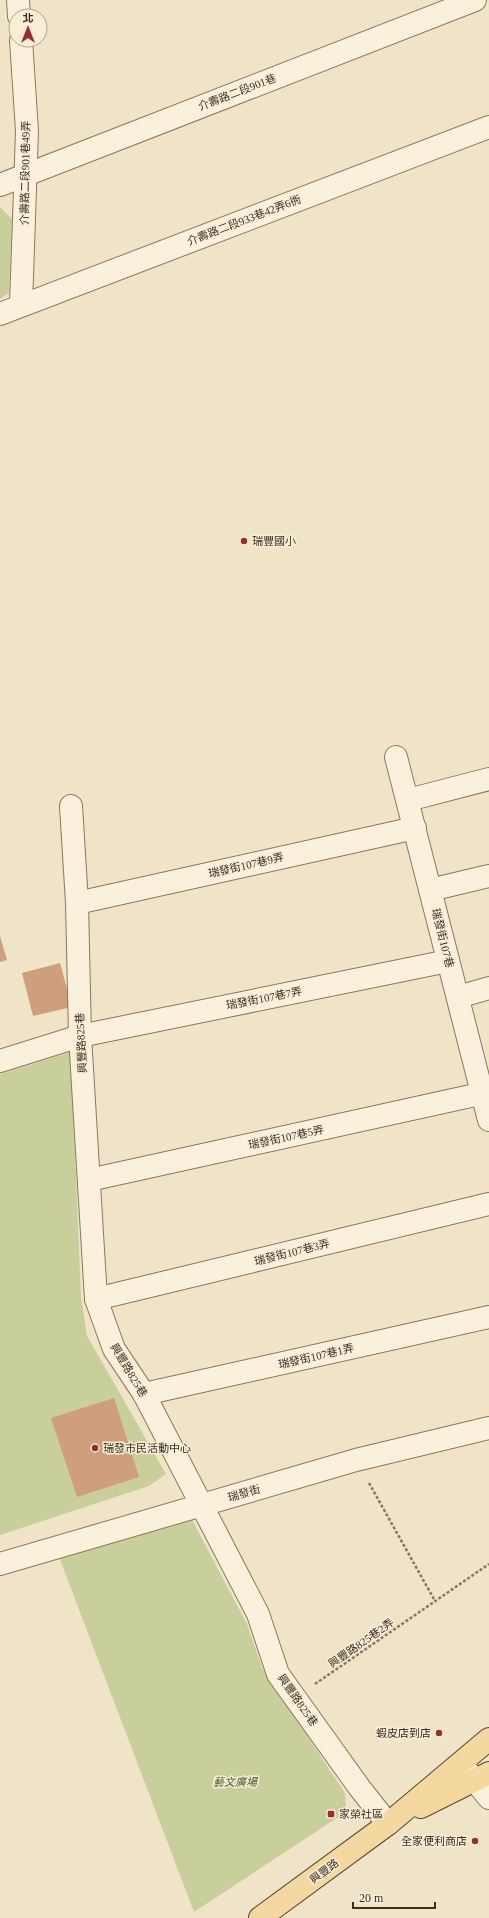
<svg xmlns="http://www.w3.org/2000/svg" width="489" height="1918" font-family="'Times New Roman','Noto Sans TC',serif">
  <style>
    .green { fill: #c9cf9b }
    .building { fill: #cf9f7d }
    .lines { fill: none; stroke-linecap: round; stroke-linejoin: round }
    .minor-casing { stroke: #8d765c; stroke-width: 24 }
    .major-casing { stroke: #5b4430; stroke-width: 24 }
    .path { stroke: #8d765c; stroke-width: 2.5; stroke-dasharray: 3 2; stroke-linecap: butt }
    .minor { stroke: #faf1dc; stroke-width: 22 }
    .major { stroke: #f3d9a0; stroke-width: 22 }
    .poi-dot { fill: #9e2a2b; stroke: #f7eed8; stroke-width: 1.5 }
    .labels { text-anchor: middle; stroke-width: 3; stroke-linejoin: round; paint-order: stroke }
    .street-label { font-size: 11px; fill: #3d2e20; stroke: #f7eed8 }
    .poi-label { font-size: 11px; fill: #3d2e20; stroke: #f7eed8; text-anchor: start }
    .park-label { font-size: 11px; font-style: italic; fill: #4d5a26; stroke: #f7eed8 }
  </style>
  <rect width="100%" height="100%" fill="#f0e4c8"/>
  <g class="green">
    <polygon points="0,207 12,219 9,293 0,299"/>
    <polygon points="71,1052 81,1297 87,1336 166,1474 149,1486 0,1535 0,1074"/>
    <polygon points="189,1514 247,1624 262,1667 345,1793 346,1812 194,1912 59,1557"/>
  </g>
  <g class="building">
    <polygon points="0,936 7,960 0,962"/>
    <polygon points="60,963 72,1007 33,1016 22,973"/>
    <polygon points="114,1398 139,1477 77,1497 51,1418"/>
  </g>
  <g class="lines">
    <defs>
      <g id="minor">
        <polyline points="18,0 19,16"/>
        <polyline points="21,40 27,131 21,305"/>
        <polyline points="0,185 475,0"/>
        <polyline points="0,314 489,127"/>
        <polyline points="396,757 489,1120"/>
        <polyline points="408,800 489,779"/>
        <polyline points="71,806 77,903 80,1036 96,1299 114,1349 144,1394 258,1614 278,1674 359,1787 388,1824"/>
        <polyline points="430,890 489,876"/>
        <polyline points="77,903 415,828"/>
        <polyline points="458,997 489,988"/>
        <polyline points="0,1061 80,1036 448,961"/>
        <polyline points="89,1180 489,1092"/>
        <polyline points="96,1299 489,1204"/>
        <polyline points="144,1394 489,1317"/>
        <polyline points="0,1564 356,1460 489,1428"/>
        <polyline points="463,1766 489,1798"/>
      </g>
      <g id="major">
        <polyline points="421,1807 489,1773"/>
        <polyline points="260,1918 388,1824 489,1739"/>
      </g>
    </defs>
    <use href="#minor" class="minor-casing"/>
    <use href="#major" class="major-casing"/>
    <g class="path">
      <polyline points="369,1483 435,1601"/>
      <polyline points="315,1684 489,1564"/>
    </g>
    <use href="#minor" class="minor"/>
    <use href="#major" class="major"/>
  </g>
  <g class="poi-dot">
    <circle cx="244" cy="541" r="4"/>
    <circle cx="95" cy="1448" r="4"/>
    <circle cx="439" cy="1733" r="4"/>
    <rect x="327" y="1810" width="8" height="8" rx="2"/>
    <circle cx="475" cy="1841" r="4"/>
  </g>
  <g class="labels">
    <g class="street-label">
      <text transform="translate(237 92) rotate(-21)" y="4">介壽路二段901巷</text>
      <text transform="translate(25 173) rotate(-89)" y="4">介壽路二段901巷49弄</text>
      <text transform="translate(244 220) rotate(-21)" y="4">介壽路二段933巷42弄6衖</text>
      <text transform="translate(246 865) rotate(-13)" y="4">瑞發街107巷9弄</text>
      <text transform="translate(443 938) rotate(76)" y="4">瑞發街107巷</text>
      <text transform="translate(264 998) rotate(-11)" y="4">瑞發街107巷7弄</text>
      <text transform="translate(81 1043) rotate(-93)" y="4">興豐路825巷</text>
      <text transform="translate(286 1137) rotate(-12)" y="4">瑞發街107巷5弄</text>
      <text transform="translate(292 1252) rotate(-14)" y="4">瑞發街107巷3弄</text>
      <text transform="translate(316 1356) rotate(-13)" y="4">瑞發街107巷1弄</text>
      <text transform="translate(129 1370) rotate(59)" y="4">興豐路825巷</text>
      <text transform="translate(244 1493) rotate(-16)" y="4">瑞發街</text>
      <text transform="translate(361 1643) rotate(-35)" y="4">興豐路825巷2弄</text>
      <text transform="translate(298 1700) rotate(55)" y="4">興豐路825巷</text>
      <text transform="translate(324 1871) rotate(-36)" y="4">興豐路</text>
    </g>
    <g class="poi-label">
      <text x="252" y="545">瑞豐國小</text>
      <text x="103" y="1452">瑞發市民活動中心</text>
      <text x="431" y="1737" text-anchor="end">蝦皮店到店</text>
      <text x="339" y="1818">家榮社區</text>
      <text x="467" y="1845" text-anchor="end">全家便利商店</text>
    </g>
    <g class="park-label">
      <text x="235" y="1786">藝文廣場</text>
    </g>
  </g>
  <g transform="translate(28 28)"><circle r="19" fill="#f7eed8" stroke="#ada18e"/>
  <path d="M0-3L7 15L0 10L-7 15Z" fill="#9e2a2b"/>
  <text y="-6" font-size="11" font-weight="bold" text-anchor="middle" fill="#3d2e20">北</text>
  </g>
  <path d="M353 1902v6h82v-6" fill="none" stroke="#3d2e20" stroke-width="2"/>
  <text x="359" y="1902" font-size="12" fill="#3d2e20" stroke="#f7eed8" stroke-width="3" paint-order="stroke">20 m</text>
</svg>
